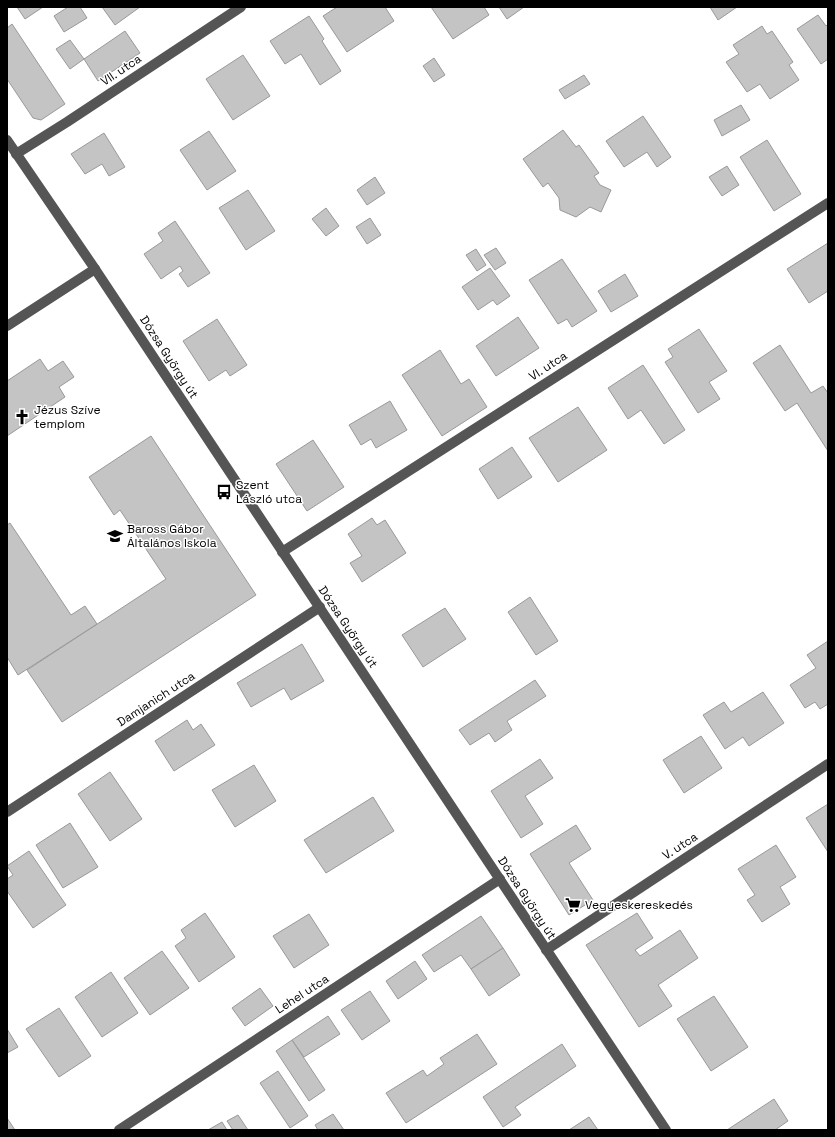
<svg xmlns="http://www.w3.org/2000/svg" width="835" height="1137" font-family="'Space Grotesk',sans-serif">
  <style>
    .building { fill: #c4c4c4; stroke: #999 }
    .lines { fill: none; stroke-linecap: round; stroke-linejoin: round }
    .minor { stroke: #555; stroke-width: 10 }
    .labels { text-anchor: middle; stroke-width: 3; stroke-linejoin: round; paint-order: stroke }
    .street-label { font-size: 12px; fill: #000; stroke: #fff }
    .poi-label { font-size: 12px; fill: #000; stroke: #fff; text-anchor: start }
  </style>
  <rect width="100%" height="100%" fill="#fff"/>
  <g class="building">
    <polygon points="17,7 43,7 25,19"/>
    <polygon points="68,7 80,7 87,18 64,32 54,16"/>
    <polygon points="102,7 140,7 115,25"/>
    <polygon points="337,7 385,7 394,21 347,52 323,16"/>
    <polygon points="431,7 484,7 489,15 453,39"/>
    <polygon points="499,7 524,7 507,19"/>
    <polygon points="710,7 737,7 718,20"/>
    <polygon points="818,15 826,26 828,24 828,59 821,64 797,29"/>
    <polygon points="309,16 324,39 322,41 341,71 320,85 301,54 285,64 270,41"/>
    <polygon points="12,24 65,104 41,120 33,118 7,79 7,28"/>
    <polygon points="762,26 767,34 772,31 793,62 789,65 799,80 770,99 760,84 747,92 726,62 739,54 733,45"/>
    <polygon points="125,31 140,53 98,81 84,59"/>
    <polygon points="70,40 84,59 70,69 56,49"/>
    <polygon points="243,55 270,96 233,120 206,79"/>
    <polygon points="434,58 445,75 434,82 423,66"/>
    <polygon points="584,75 590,84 565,99 559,90"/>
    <polygon points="741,105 750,120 722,136 714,120"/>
    <polygon points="643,116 671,157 657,167 647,152 624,167 606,141"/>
    <polygon points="563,130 576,147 579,145 599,173 594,176 600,185 611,190 601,212 590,207 576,217 560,210 559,198 548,183 543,187 523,159"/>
    <polygon points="209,131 236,171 207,190 180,150"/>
    <polygon points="104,133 125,167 109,176 102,164 85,174 71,154"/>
    <polygon points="767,140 801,194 774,211 740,157"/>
    <polygon points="727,166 739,185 722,196 709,177"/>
    <polygon points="375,177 385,193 367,205 357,190"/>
    <polygon points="248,190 275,231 246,250 219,208"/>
    <polygon points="326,208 339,226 326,236 312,219"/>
    <polygon points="370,218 381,235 367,244 356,227"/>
    <polygon points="175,221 210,273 188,287 179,274 183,271 180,266 161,279 144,254 163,241 158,233"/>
    <polygon points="828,243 828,291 809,303 787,269"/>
    <polygon points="496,248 506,263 495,270 484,255"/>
    <polygon points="476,249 486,265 477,271 466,255"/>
    <polygon points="562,259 597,311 572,327 567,319 558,324 529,280"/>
    <polygon points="490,268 510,296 497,305 493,300 478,310 462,287"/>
    <polygon points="625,274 638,296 611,312 598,291"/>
    <polygon points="518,317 539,348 496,376 476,346"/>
    <polygon points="217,319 247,365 230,376 226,370 209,381 183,341"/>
    <polygon points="699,329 727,371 709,382 720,399 698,413 665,362 673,357 668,349"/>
    <polygon points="780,345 811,393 823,386 828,393 828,451 797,403 785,411 753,363"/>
    <polygon points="440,350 461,384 469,379 487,407 442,436 402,375"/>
    <polygon points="40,359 48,371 63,361 74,377 59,387 65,397 7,436 7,381"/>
    <polygon points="643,365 685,430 664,444 641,410 628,419 608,388"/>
    <polygon points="390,401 407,430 376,448 371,439 361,445 349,425"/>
    <polygon points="578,407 607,450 558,482 529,438"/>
    <polygon points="151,436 256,595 62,722 27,670 166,579 120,510 114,515 89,477"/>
    <polygon points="313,440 344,487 307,511 276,464"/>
    <polygon points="512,447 532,477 498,499 479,469"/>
    <polygon points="372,518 377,525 385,520 406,553 362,582 350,563 362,556 348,534"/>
    <polygon points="10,523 71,615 85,606 97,624 18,675 7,657 7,525"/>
    <polygon points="530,597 558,641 536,655 508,612"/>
    <polygon points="445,608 466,639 423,667 402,635"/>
    <polygon points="828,641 828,704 820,709 815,702 805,708 790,685 816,668 807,655"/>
    <polygon points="302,644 324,681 291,700 284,688 251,707 237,683"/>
    <polygon points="535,680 546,696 507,721 512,730 495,742 489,733 470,745 459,730"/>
    <polygon points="763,692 784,723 749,746 743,737 725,749 703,715 724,702 731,712"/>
    <polygon points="187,720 193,730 201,724 215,745 174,771 155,741"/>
    <polygon points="701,736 722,768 684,793 663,760"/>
    <polygon points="540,759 553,778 525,796 543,824 521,838 491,791"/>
    <polygon points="254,765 276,801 235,827 212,790"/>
    <polygon points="110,772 142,819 110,841 78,794"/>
    <polygon points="373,797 394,831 326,873 304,840"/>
    <polygon points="828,804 828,852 806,818"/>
    <polygon points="70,823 98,867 63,888 36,845"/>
    <polygon points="576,825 591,849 569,863 593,900 569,915 530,854"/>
    <polygon points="776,845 796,877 780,887 790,904 762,922 747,900 755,895 738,869"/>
    <polygon points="29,851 66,905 33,928 7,891 7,879 13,875 7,866"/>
    <polygon points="205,913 235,957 199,982 175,946 186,938 181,930"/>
    <polygon points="637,913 653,938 635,950 640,956 680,930 698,958 658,985 672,1006 639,1027 586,945"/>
    <polygon points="309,914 329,945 294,968 273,936"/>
    <polygon points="481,916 503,948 471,969 461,955 434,972 422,955"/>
    <polygon points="503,948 520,975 489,996 471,969"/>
    <polygon points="162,951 189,988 150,1015 124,978"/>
    <polygon points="415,961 427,979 398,999 386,981"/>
    <polygon points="111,972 138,1013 102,1037 75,997"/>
    <polygon points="260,988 273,1006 245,1026 232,1008"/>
    <polygon points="370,991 390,1021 362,1040 341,1010"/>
    <polygon points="714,996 748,1047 711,1071 677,1019"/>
    <polygon points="59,1008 91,1056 59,1077 26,1029"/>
    <polygon points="328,1016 340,1034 304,1057 292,1040"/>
    <polygon points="7,1029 18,1047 7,1053"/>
    <polygon points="477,1034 497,1064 406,1123 386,1093 423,1070 427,1076 444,1064 440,1058"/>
    <polygon points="292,1040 325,1090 309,1101 276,1051"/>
    <polygon points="562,1044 576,1066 515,1107 521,1115 503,1127 483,1097"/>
    <polygon points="278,1071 308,1116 290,1128 260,1083"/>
    <polygon points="774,1099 788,1121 775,1130 727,1130"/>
    <polygon points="333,1114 344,1130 318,1130 315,1125"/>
    <polygon points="238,1115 248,1130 233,1130 227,1121"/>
    <polygon points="589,1117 598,1130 569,1130"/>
    <polygon points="7,1118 15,1130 7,1130"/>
    <polygon points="222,1122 227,1130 208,1130"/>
  </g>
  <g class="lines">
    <g class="minor">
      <polyline points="7,140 95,269 666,1130"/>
      <polyline points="16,154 67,122 241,7"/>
      <polyline points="7,326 95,269"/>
      <polyline points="282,552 828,203"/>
      <polyline points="7,812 320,607"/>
      <polyline points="546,950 828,764"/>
      <polyline points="119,1130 500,879"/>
    </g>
  </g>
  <defs>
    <symbol id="church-bare" viewBox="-9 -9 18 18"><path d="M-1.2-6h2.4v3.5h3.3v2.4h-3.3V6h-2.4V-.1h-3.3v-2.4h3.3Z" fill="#000" stroke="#fff" stroke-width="2.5" paint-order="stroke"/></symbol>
    <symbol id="bus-bare" viewBox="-9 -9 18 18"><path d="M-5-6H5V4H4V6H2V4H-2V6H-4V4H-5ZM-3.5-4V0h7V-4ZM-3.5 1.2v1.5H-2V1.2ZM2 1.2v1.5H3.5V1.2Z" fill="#000" stroke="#fff" stroke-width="2.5" paint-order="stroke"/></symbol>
    <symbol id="school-bare" viewBox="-9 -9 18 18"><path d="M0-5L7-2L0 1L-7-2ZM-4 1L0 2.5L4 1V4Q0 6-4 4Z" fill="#000" stroke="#fff" stroke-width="2.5" paint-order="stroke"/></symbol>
    <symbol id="supermarket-bare" viewBox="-9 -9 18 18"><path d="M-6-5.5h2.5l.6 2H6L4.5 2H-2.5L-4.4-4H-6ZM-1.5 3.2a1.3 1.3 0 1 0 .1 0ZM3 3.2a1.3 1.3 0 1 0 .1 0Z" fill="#000" stroke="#fff" stroke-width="2.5" paint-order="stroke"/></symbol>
  </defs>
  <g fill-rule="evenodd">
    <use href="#church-bare" x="11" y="406" width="22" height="22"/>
    <use href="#bus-bare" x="213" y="481" width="22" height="22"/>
    <use href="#school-bare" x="104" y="525" width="22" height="22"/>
    <use href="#supermarket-bare" x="562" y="894" width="22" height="22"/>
  </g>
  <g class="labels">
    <g class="street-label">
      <text transform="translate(121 70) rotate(-34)" y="4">VII. utca</text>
      <text transform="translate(169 357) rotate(57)" y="4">Dózsa György út</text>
      <text transform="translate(548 366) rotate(-33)" y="4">VI. utca</text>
      <text transform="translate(348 627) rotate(56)" y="4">Dózsa György út</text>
      <text transform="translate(156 699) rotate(-33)" y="4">Damjanich utca</text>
      <text transform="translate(680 846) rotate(-33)" y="4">V. utca</text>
      <text transform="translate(527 898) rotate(57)" y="4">Dózsa György út</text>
      <text transform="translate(302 994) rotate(-33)" y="4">Lehel utca</text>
    </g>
    <g class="poi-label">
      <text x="34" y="414">Jézus Szíve<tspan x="34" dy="14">templom</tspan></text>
      <text x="236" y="489">Szent<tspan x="236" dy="14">László utca</tspan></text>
      <text x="127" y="533">Baross Gábor<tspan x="127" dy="14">Általános Iskola</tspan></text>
      <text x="585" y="909">Vegyeskereskedés</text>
    </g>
  </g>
  <rect width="835" height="1137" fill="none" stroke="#000000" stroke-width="16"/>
</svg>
